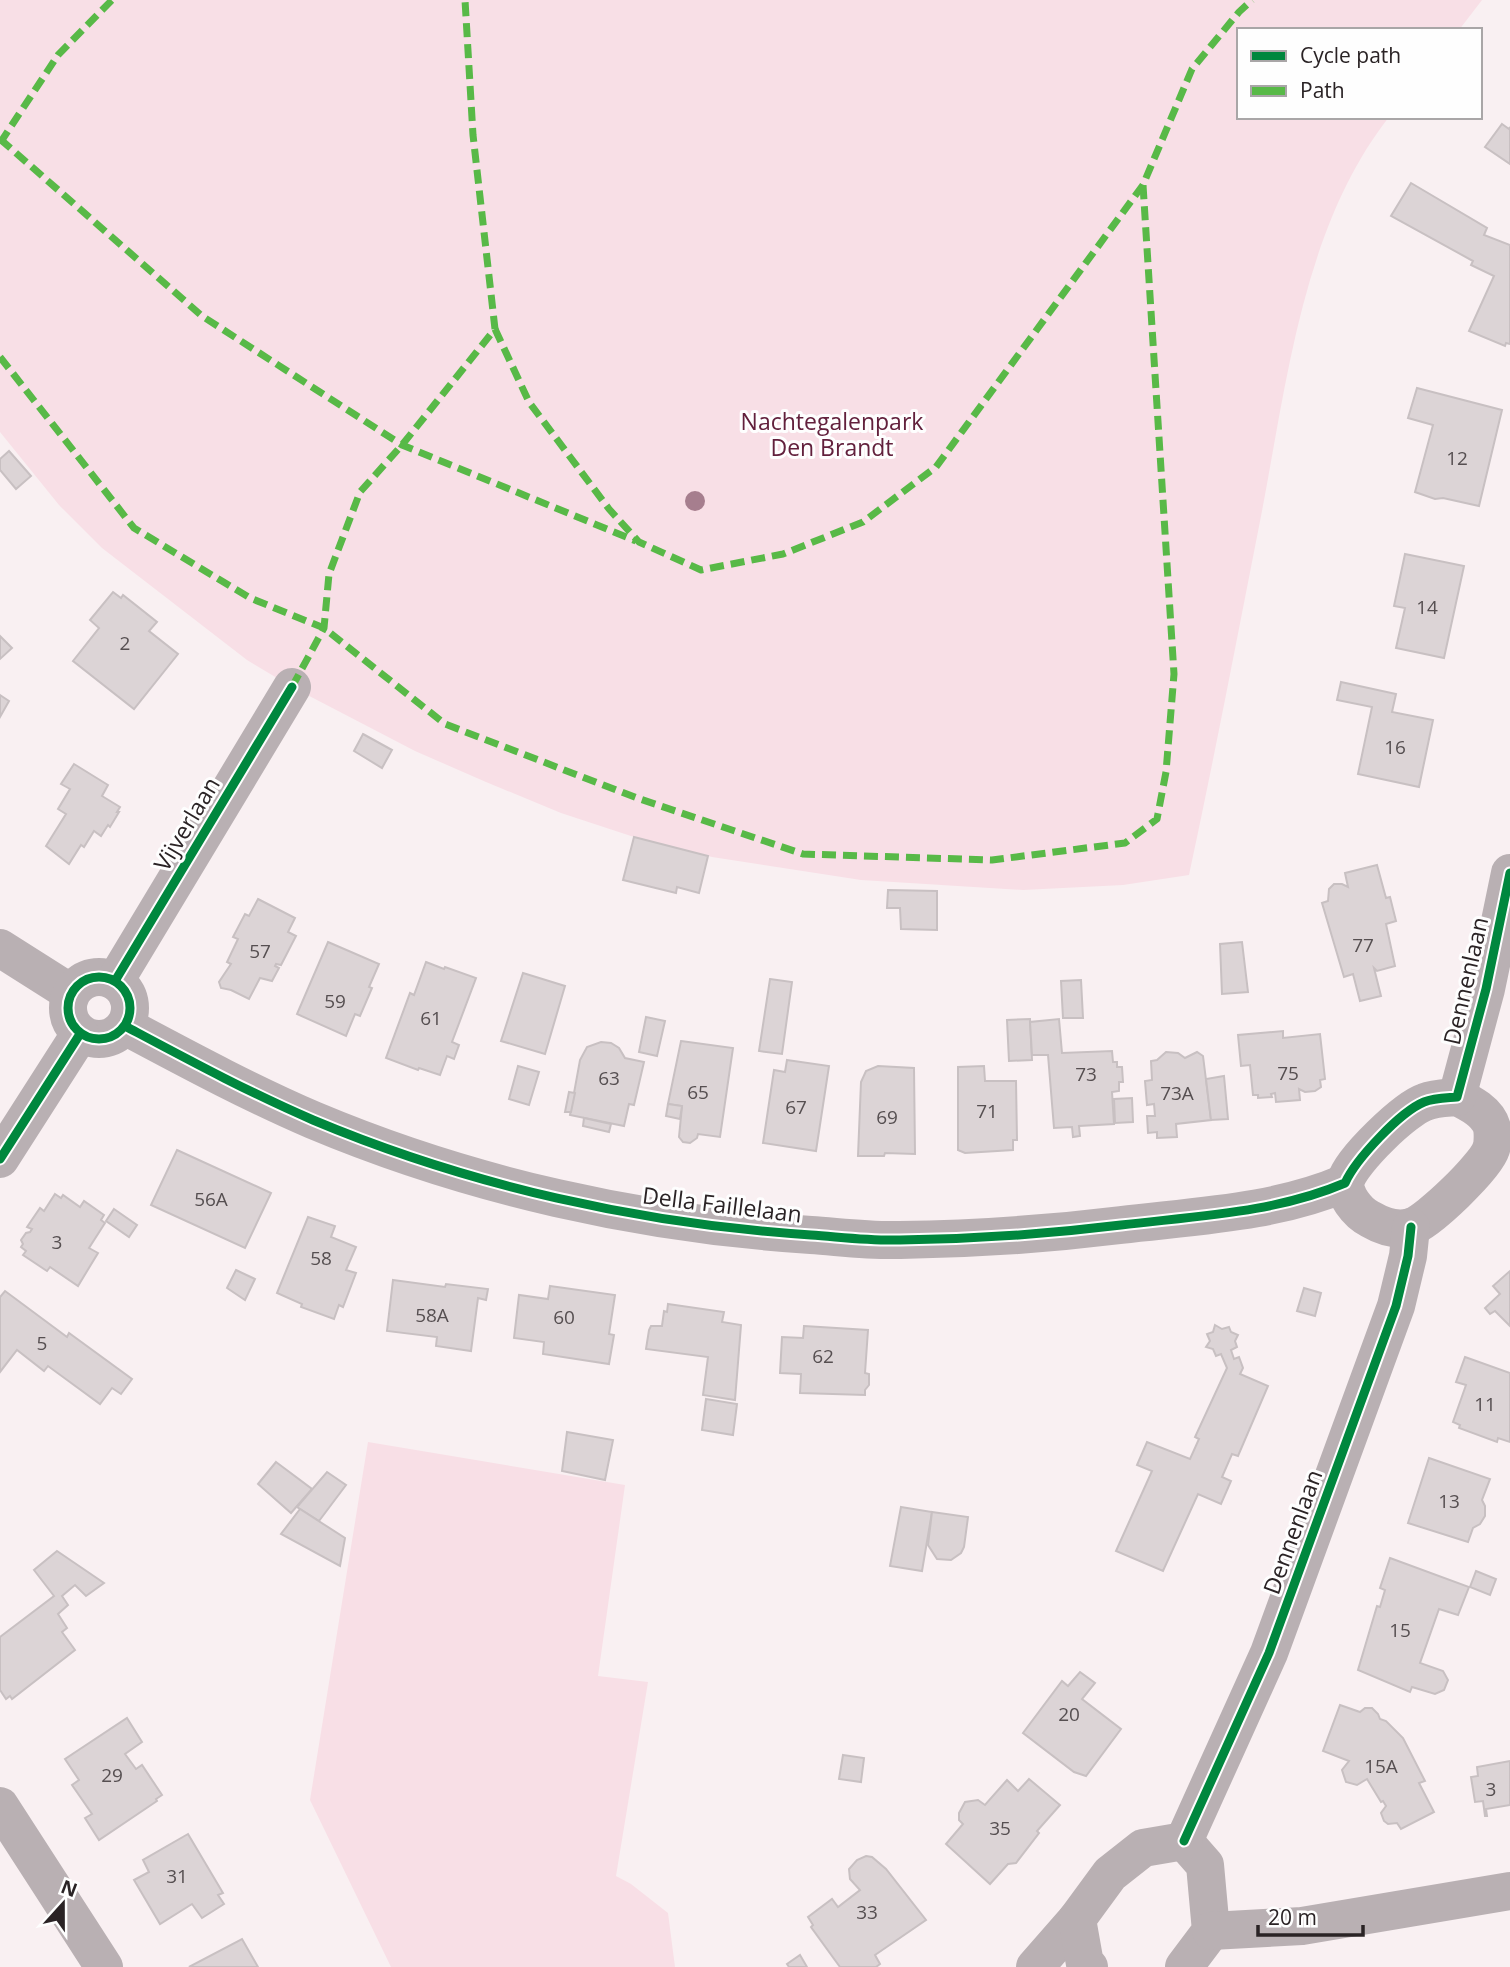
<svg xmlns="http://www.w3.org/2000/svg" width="1510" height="1967" font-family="'Open Sans',sans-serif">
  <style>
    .green { fill: #f8dfe6 }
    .building { fill: #dcd4d6; stroke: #c8c0c2; stroke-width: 2 }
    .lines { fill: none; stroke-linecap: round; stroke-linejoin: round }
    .minor { stroke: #b9b0b3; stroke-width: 38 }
    .quiet { stroke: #58b947; stroke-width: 7; stroke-dasharray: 14 7; stroke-linecap: butt }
    .cycleway-casing { stroke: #fefefe; stroke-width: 13 }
    .cycleway { stroke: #00873e; stroke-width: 9 }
    .tree { fill: #a67e8e }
    .labels { text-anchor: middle; stroke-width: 6; stroke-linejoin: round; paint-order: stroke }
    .number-label { font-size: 19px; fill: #564f51 }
    .park-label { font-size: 23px; fill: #62203c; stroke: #fefefe }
    .street-label { font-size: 23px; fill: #2a2325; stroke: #fefefe }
  </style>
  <rect width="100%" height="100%" fill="#f9f0f2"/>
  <g class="green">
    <path d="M0,0H1482L1459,30H1239V117H1389C1304,225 1287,380 1262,511C1238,633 1215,754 1189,875L1123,885L1023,890L861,880L712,857L634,837L561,813L486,782L415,751L292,687L247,660L102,548L59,505L0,432Z"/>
    <polygon points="368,1442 625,1485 598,1676 648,1682 616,1876 631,1884 668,1913 675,1967 391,1967 310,1800"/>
  </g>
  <g class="building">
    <polygon points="1502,124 1509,129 1510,127 1510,164 1485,147"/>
    <polygon points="1411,183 1487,228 1484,235 1510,245 1510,344 1506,343 1505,346 1469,331 1494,276 1471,265 1473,261 1391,216"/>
    <polygon points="1417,388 1502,410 1479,506 1443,498 1435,499 1415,492 1433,425 1408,418"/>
    <polygon points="9,451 31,476 16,489 0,470 0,459"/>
    <polygon points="1405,554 1464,566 1444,658 1396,648 1405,608 1394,606"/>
    <polygon points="113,592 121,598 123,595 157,622 149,631 178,654 134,709 73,661 99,628 90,620"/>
    <polygon points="0,636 12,648 0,659"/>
    <polygon points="1341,682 1396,694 1392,712 1433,720 1419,787 1358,774 1372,707 1337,700"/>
    <polygon points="0,695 9,701 0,717"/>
    <polygon points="363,734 392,750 382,768 354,751"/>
    <polygon points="74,764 108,785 102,796 120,807 117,812 119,812 110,827 108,825 101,836 94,831 84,847 81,845 69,864 46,846 66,814 58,809 70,789 61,784"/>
    <polygon points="634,837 708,856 699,893 677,887 676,893 623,880"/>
    <polygon points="1377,865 1386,898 1390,897 1396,921 1386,924 1395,966 1377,971 1374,968 1381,996 1360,1001 1353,974 1344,977 1322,903 1328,901 1329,889 1334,884 1342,884 1348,887 1345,873"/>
    <polygon points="888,890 937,891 937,930 901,929 900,908 887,908"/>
    <polygon points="258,899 295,918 288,932 296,936 281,965 276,964 275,966 279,968 272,981 260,978 249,999 231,990 221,988 219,982 231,964 227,962 238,939 233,937 245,914 249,916"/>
    <polygon points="328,942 379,964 369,987 372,988 360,1016 355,1014 346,1036 297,1014"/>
    <polygon points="1242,942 1248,992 1222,994 1220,944"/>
    <polygon points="426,962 444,969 445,967 476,978 452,1042 459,1045 454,1059 447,1056 440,1075 419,1068 418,1070 386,1058 410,993 414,995"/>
    <polygon points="523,973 565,986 545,1054 501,1041"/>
    <polygon points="770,979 792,982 782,1054 759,1051"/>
    <polygon points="1081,980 1083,1018 1063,1018 1061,981"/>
    <polygon points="646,1017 665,1021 657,1056 639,1052"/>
    <polygon points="1030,1019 1032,1060 1009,1061 1007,1020"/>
    <polygon points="1059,1019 1062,1053 1112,1051 1113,1062 1117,1062 1117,1067 1122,1067 1123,1082 1119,1082 1119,1091 1112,1092 1114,1124 1079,1126 1080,1136 1073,1137 1072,1127 1054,1128 1048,1055 1032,1055 1030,1022"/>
    <polygon points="1283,1031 1283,1038 1320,1034 1325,1079 1320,1080 1321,1087 1315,1091 1305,1092 1299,1089 1300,1100 1276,1102 1275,1093 1271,1094 1272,1097 1258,1098 1258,1095 1253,1095 1250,1065 1241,1066 1238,1035"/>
    <polygon points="681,1041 733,1048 720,1137 698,1134 697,1138 690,1143 683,1142 679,1137 682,1106 668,1104"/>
    <polygon points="601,1042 611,1043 619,1048 625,1058 644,1062 634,1105 629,1104 624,1126 570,1115 580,1060 587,1047"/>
    <polygon points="1166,1052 1178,1053 1185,1058 1197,1052 1203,1056 1211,1120 1176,1124 1177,1137 1157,1138 1157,1132 1148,1133 1147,1116 1155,1116 1154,1104 1147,1105 1145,1081 1152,1080 1151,1061 1157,1060"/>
    <polygon points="787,1060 829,1066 816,1151 763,1143 774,1070 785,1072"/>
    <polygon points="518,1066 539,1072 529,1105 509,1099"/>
    <polygon points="878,1066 914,1068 915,1154 885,1153 884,1156 858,1156 861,1082 866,1071"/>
    <polygon points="984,1066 985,1081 1016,1081 1017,1140 1013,1140 1013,1150 965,1153 958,1150 958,1067"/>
    <polygon points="1224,1076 1228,1119 1211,1120 1206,1079"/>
    <polygon points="569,1092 575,1093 571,1112 565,1112"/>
    <polygon points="1132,1098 1133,1122 1115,1123 1114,1099"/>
    <polygon points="668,1104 682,1106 680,1119 666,1116"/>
    <polygon points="584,1118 611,1124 609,1132 583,1126"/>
    <polygon points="177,1150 271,1193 245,1248 151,1205"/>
    <polygon points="55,1194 61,1198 63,1195 80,1207 84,1201 104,1215 101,1220 105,1223 89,1248 98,1253 78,1286 50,1267 47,1271 23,1255 26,1251 21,1247 23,1244 21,1240 26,1233 30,1232 32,1229 27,1227 40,1208 44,1211"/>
    <polygon points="114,1209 137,1225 129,1237 106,1221"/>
    <polygon points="308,1217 335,1226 331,1237 356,1247 346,1270 356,1273 343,1307 339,1305 334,1319 301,1307 302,1304 277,1293"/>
    <polygon points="236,1270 255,1279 245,1300 227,1288"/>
    <polygon points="1510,1271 1510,1326 1495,1311 1490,1314 1485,1308 1500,1294 1493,1286"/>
    <polygon points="393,1280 445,1287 446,1284 488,1289 486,1300 478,1298 471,1351 436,1346 437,1337 387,1331"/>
    <polygon points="550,1286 615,1295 609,1334 614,1335 609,1364 543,1354 544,1342 514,1338 519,1295 548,1299"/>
    <polygon points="1304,1288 1321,1293 1315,1316 1297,1311"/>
    <polygon points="5,1291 67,1337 69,1333 132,1379 121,1394 112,1388 100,1404 48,1366 44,1371 17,1350 0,1372 0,1297"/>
    <polygon points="668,1304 724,1312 722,1322 741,1325 735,1400 703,1395 708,1357 646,1349 649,1330 651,1326 662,1326 664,1311 667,1312"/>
    <polygon points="1215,1325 1222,1329 1229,1327 1231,1332 1238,1335 1235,1341 1237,1347 1231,1350 1234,1359 1239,1357 1243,1368 1240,1374 1268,1386 1238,1456 1232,1454 1222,1477 1231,1481 1221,1504 1198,1494 1163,1571 1116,1551 1152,1471 1137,1465 1147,1442 1190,1459 1199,1439 1195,1437 1227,1368 1221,1354 1216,1356 1213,1349 1206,1347 1210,1341 1207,1334 1213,1332"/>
    <polygon points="804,1326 868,1330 865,1373 869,1374 869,1385 865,1390 865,1395 800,1393 801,1374 780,1373 782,1337 803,1338"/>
    <polygon points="1465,1357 1510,1373 1510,1442 1498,1438 1497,1442 1459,1428 1460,1425 1453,1422 1466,1385 1456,1382"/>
    <polygon points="706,1399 737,1404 733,1435 702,1430"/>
    <polygon points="567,1432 613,1440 605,1480 562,1471"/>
    <polygon points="1429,1458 1490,1479 1482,1500 1485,1506 1485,1516 1480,1524 1473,1528 1468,1542 1408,1523"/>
    <polygon points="276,1462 312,1489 291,1513 258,1484"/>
    <polygon points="327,1472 346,1485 319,1521 297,1507"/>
    <polygon points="901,1507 932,1512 922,1571 890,1566"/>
    <polygon points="300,1509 345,1538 340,1566 281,1534"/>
    <polygon points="932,1512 968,1517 964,1547 961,1553 951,1560 937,1559 928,1545"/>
    <polygon points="57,1551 104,1583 86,1596 75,1585 62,1596 68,1605 58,1614 67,1628 62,1632 75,1650 12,1699 10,1696 6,1699 0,1690 0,1637 54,1596 34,1570"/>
    <polygon points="1390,1558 1469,1587 1458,1615 1439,1609 1420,1663 1443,1671 1448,1680 1444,1690 1435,1694 1412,1687 1410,1692 1358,1670 1377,1606 1380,1607 1385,1590 1380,1588"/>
    <polygon points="1476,1571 1496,1579 1490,1595 1470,1587"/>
    <polygon points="1080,1672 1095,1683 1082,1699 1121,1729 1086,1776 1074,1772 1023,1733 1062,1681 1068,1686"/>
    <polygon points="1340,1705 1360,1712 1365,1708 1372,1708 1378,1714 1380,1719 1386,1721 1403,1738 1425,1781 1419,1783 1434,1812 1401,1829 1397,1823 1388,1824 1384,1821 1381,1813 1386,1806 1383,1801 1381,1802 1367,1779 1357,1785 1346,1782 1342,1770 1349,1761 1323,1751"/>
    <polygon points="127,1718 142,1742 125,1754 136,1769 142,1765 162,1795 156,1799 157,1801 99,1840 85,1818 92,1814 72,1785 79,1780 65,1759"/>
    <polygon points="843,1755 864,1758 861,1782 839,1779"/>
    <polygon points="1510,1761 1510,1805 1486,1809 1487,1816 1485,1816 1483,1801 1475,1802 1471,1777 1478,1776 1477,1767"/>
    <polygon points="1029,1779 1060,1805 1037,1831 1039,1833 1016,1863 1008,1864 990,1884 946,1844 963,1824 959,1820 959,1813 965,1802 978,1800 985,1805 1007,1780 1018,1791"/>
    <polygon points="188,1834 223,1893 218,1895 224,1904 202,1918 192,1904 160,1924 134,1880 149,1872 143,1860"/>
    <polygon points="866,1856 872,1857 886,1869 926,1920 875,1955 880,1964 876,1967 840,1967 811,1927 813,1925 808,1917 832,1899 838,1907 860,1890 850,1879 849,1869 857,1860"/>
    <polygon points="242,1939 258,1967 189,1967"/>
    <polygon points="800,1955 807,1967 789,1967 787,1964"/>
  </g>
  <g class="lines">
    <g class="minor">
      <polyline points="0,948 71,993"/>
      <circle cx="99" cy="1008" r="31"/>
      <polyline points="115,981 292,687"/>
      <path d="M125,1026C187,1059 248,1092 313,1120C470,1186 641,1224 811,1235C840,1237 870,1241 900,1240C974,1239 1048,1234 1121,1225C1196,1216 1275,1213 1345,1183"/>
      <path d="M1457,1097C1470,1103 1488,1112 1492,1128C1493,1133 1493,1144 1491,1149C1486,1166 1428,1222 1411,1227C1397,1231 1382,1226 1370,1219C1358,1213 1342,1194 1346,1180C1352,1160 1405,1109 1425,1102C1435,1098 1446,1098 1457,1097Z"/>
      <polyline points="1457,1097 1486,989 1510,873"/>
      <polyline points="0,1159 80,1034"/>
      <polyline points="0,1806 104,1967"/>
      <polyline points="1184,1841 1269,1653 1396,1306 1408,1256 1411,1227"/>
      <polyline points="1184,1841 1205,1865 1211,1931 1184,1967"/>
      <polyline points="1211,1931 1302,1926 1510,1891"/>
      <polyline points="1035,1967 1077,1919"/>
      <polyline points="1089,1967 1085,1964 1077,1919 1110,1874 1143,1848 1184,1841"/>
    </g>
    <g class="quiet">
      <polyline points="0,139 202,316 402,445 636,541"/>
      <polyline points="0,143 58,55 112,0"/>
      <polyline points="495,329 529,402 609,509 639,542 701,570 783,554 863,522 936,467 1143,185 1192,69 1239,12 1252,0"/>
      <polyline points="0,357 134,528 250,598 324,628 445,724 637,798 803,854 992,860 1125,843 1157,819 1166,772 1174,674 1143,185"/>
      <polyline points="292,687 324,628 329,574 360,492 402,445 495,329 473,135 465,0"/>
    </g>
    <defs>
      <g id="cycleway">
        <circle cx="99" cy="1008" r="31"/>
        <polyline points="115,981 292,687"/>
        <path d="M125,1026C187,1059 248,1092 313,1120C470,1186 641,1224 811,1235C840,1237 870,1241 900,1240C974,1239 1048,1234 1121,1225C1196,1216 1275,1213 1345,1183C1356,1159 1400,1112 1424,1102C1434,1098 1446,1098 1457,1097L1486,989L1510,873"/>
        <polyline points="0,1159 80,1034"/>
        <polyline points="1184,1841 1269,1653 1396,1306 1408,1256 1411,1227"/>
      </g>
    </defs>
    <use href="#cycleway" class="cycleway-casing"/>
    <use href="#cycleway" class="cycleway"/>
  </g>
  <circle class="tree" cx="695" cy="501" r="10"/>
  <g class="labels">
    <g class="number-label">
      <text x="1457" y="465">12</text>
      <text x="1427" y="614">14</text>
      <text x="125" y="650">2</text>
      <text x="1395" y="754">16</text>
      <text x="1363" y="952">77</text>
      <text x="260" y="958">57</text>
      <text x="335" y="1008">59</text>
      <text x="431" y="1025">61</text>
      <text x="1288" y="1080">75</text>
      <text x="1086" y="1081">73</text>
      <text x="609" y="1085">63</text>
      <text x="698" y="1099">65</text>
      <text x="1177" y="1100">73A</text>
      <text x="796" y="1114">67</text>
      <text x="987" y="1118">71</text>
      <text x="887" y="1124">69</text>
      <text x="211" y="1206">56A</text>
      <text x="57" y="1249">3</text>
      <text x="321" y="1265">58</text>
      <text x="432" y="1322">58A</text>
      <text x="564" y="1324">60</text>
      <text x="42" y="1350">5</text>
      <text x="823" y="1363">62</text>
      <text x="1485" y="1411">11</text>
      <text x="1449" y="1508">13</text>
      <text x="1400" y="1637">15</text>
      <text x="1069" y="1721">20</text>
      <text x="1381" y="1773">15A</text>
      <text x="112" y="1782">29</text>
      <text x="1491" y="1796">3</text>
      <text x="1000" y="1835">35</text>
      <text x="177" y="1883">31</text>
      <text x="867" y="1919">33</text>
    </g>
    <g class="park-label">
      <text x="832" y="430">Nachtegalenpark<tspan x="832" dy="26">Den Brandt</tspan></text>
    </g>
    <g class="street-label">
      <text transform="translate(187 824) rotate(-59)" y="8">Vijverlaan</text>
      <text transform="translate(1466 981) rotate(-77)" y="8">Dennenlaan</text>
      <text transform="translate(722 1205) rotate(7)" y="8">Della Faillelaan</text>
      <text transform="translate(1293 1532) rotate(-70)" y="8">Dennenlaan</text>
    </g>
  </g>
  <rect x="1237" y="28" width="245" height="91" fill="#fefefe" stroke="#a9a6a7" stroke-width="2"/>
  <rect x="1251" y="51" width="35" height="10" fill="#00873e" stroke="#a9a6a7" stroke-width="2"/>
  <text x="1300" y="63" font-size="21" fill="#2a2325">Cycle path</text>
  <rect x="1251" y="86" width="35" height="10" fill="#58b947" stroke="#a9a6a7" stroke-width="2"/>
  <text x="1300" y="98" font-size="21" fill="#2a2325">Path</text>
  <g transform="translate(63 1904) rotate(21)" stroke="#fefefe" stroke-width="5" paint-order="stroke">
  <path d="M0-5L12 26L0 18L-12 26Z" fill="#2a2325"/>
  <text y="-10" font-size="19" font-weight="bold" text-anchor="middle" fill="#2a2325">N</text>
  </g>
  <path d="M1258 1925v10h105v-10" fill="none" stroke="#2a2325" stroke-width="3.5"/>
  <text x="1268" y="1925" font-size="21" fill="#2a2325" stroke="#fefefe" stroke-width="5" paint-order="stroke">20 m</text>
</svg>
